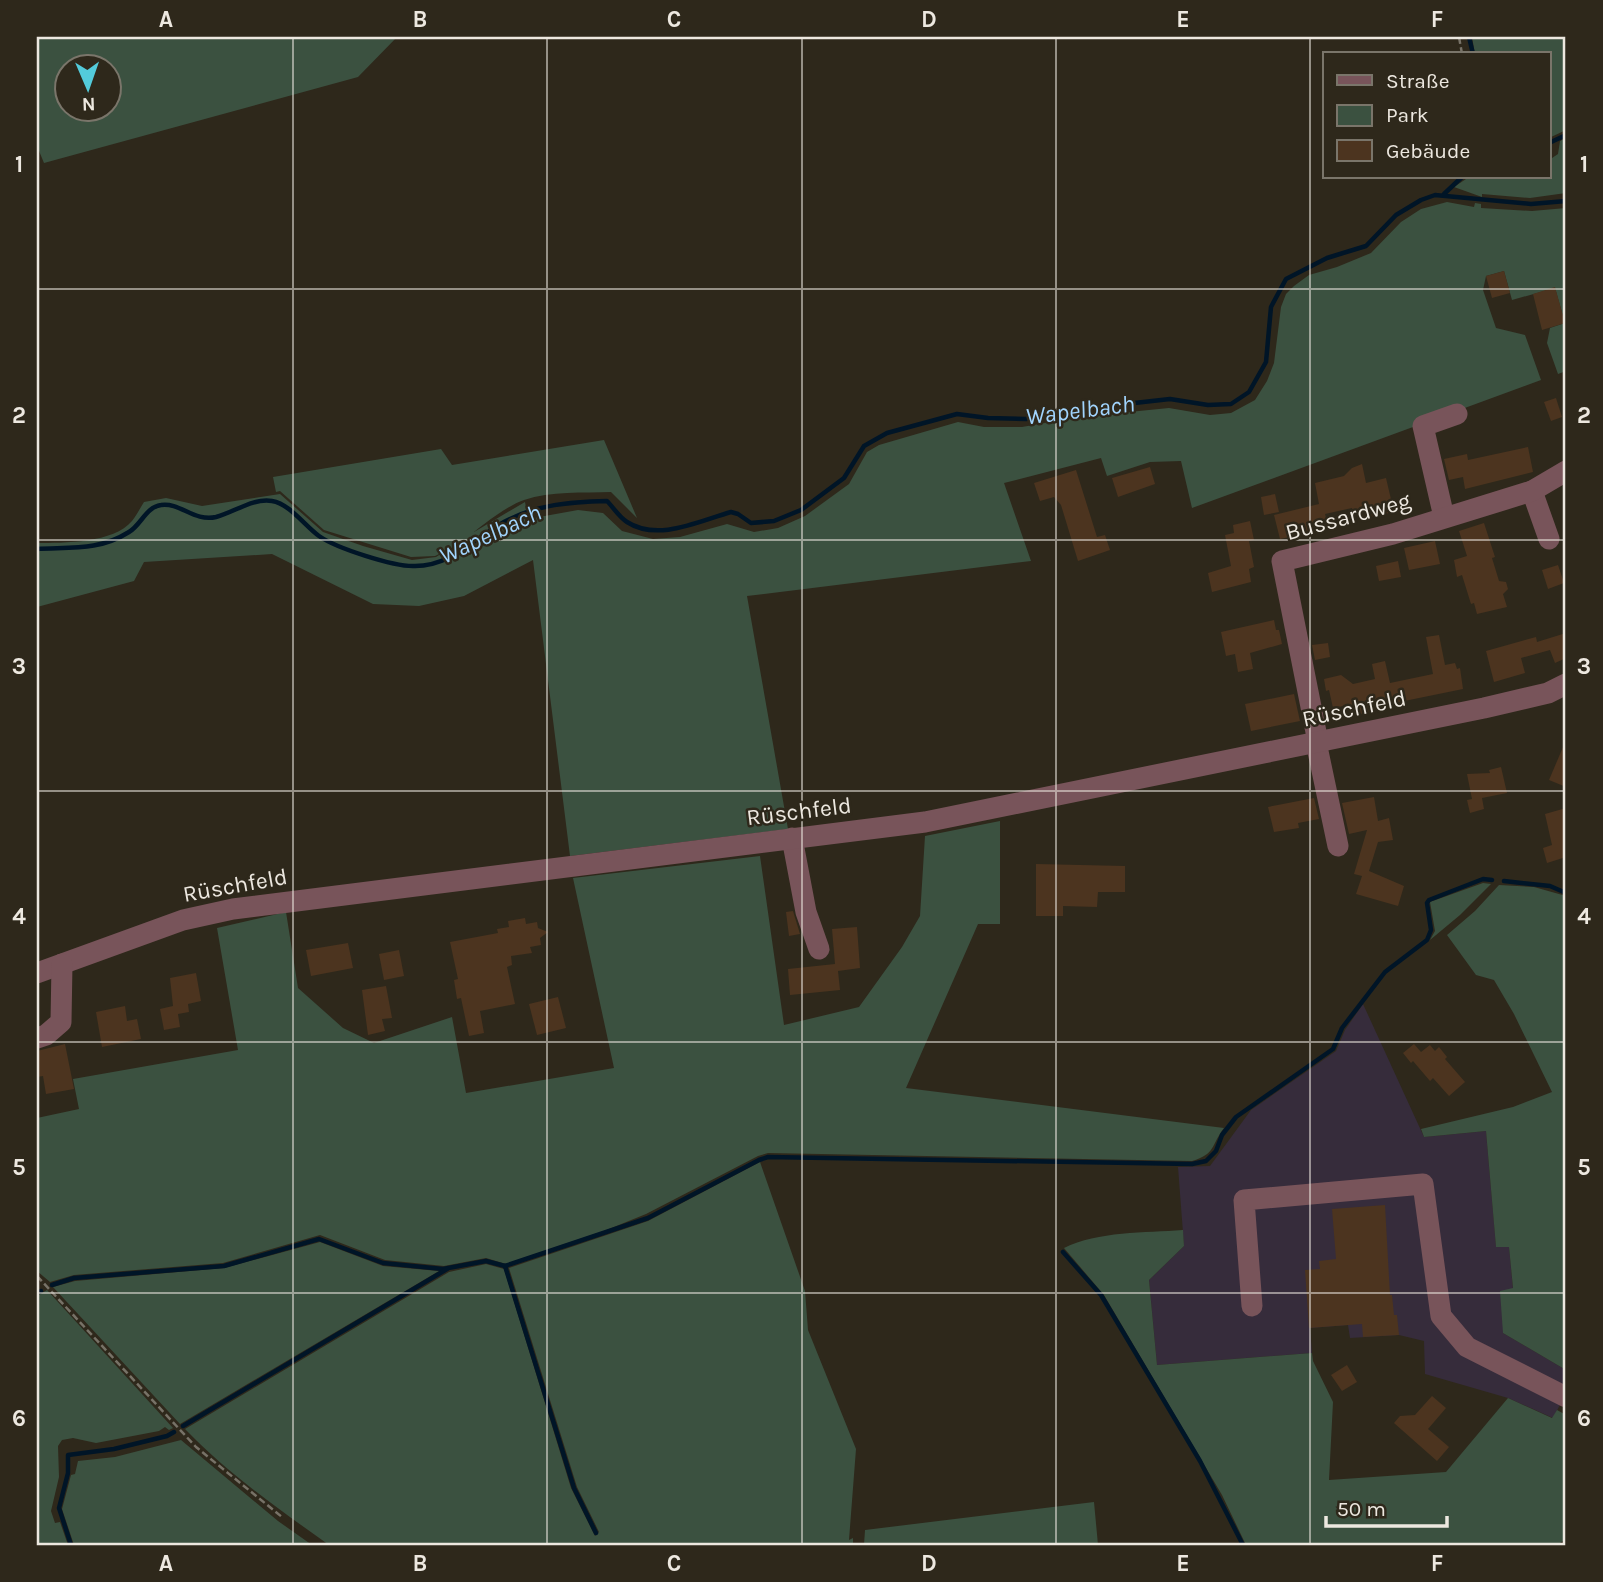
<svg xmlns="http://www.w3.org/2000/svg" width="1603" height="1582" font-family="Karla,sans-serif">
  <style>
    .industrial { fill: #362c3b }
    .green { fill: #3b5140; fill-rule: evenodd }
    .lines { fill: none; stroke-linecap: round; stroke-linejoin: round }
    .stream { stroke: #001527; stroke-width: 4.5 }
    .building { fill: #4c341f }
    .path { stroke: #777267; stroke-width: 2.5; stroke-dasharray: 7 3.5; stroke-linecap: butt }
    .minor { stroke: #78545a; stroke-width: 21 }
    .grid { fill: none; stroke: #ede8e0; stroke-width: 2; stroke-opacity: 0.55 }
    .labels { text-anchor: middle; stroke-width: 5; stroke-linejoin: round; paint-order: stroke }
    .street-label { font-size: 23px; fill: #ede8e0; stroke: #2e281b }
    .water-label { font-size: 24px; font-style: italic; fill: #a1d4fd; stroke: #2e281b }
    .neatline { fill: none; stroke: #ede8e0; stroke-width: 2.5 }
    .grid-label { font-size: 23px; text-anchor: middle; font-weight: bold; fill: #ede8e0 }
  </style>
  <rect width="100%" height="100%" fill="#2e281b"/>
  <polygon class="industrial" points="1363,1004 1424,1137 1486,1131 1496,1246 1509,1246 1513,1289 1503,1333 1566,1370 1566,1403 1562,1401 1553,1418 1508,1398 1425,1374 1424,1341 1399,1335 1350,1338 1348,1325 1310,1328 1312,1353 1157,1365 1149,1280 1184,1246 1178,1167 1210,1166 1251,1110 1336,1051 1345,1030"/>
  <g class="green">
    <path d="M37,37H397L358,77L44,163L37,146ZM66,66H108V108H66Z"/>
    <polygon points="1472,37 1566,37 1566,130 1549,138 1549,54 1475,54"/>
    <polygon points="1566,138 1566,193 1530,198 1482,194 1482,197 1454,187 1469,177 1549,177 1549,160 1558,154 1560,141"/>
    <path d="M1447,202L1474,207L1475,203L1481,204V208L1532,211L1566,208V371L1558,374L1547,343L1550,328L1565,323L1555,288L1512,300L1504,271L1486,276L1483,290L1496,328L1525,335L1541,380L1192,508L1181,461L1150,462L1107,476L1101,458L1004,483L1031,561L747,596L788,829L570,856L533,560L464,596L419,606L373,604L272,554L144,562L134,581L37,607V543C64,543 114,543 132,521C137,515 140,508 144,502L166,498L202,506L280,494L323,532L363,546L412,560L436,557L447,550L435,556L411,557L324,530L280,491L276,492L273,477L441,449L452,465L604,440L637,518L611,492C583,493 551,491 524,500C507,506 488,521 474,532L525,502L528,519L578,510L603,513L622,531L653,539L680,537L727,524L754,532L778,528L805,516L849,484L867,452L879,445L958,422L984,427H1022L1079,417L1169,408L1210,415L1231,413L1255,400L1267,381L1274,363L1281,307L1286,294L1294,286L1309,275L1337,267L1371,253L1401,222L1421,209Z"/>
    <path d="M1000,821V924H978L906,1088L1224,1128C1211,1145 1216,1154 1192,1161L768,1153L758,1156L646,1214L604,1231L506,1264L486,1258L444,1266L385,1260L320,1235L223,1263L74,1275L50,1282L37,1271V1118L79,1109L73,1079L238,1050L217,928L286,912L298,988L343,1028L374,1043L452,1017L466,1093L614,1068L573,878L760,856L784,1025L859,1007L902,947L920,916L925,836Z"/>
    <polygon points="1483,883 1491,884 1460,915 1430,940 1435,931 1430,902"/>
    <polygon points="1499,885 1534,887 1566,896 1566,1370 1503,1333 1500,1291 1513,1288 1509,1247 1496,1247 1486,1131 1424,1137 1421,1129 1513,1107 1552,1092 1514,1014 1494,980 1476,975 1447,935 1475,911"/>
    <path d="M760,1162L805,1291L808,1330L856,1449L849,1540L853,1538V1545H329C280,1510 227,1473 185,1429L449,1272L486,1264L504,1269L571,1488L595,1536L599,1532L577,1487L509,1268L648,1221Z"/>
    <path d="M1183,1230L1184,1246L1149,1280L1157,1365L1312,1353L1313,1361L1333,1402L1329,1480L1446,1472L1508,1398L1552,1418L1557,1410L1566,1415V1539L1557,1545H1246L1222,1495L1104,1295L1064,1248C1098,1231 1145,1233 1183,1230Z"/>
    <polygon points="320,1242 383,1266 439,1271 180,1424 53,1287 75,1281 224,1268"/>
    <polygon points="47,1290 173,1428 169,1430 165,1427 159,1431 96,1443 73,1438 62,1440 58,1446 59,1477 51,1511 55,1523 60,1522 68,1545 37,1545 37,1296"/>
    <polygon points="181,1440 278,1521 312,1545 74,1545 62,1509 71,1475 75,1474 78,1461 115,1457"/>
    <polygon points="1094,1502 1098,1545 864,1545 865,1530"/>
  </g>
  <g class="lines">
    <g class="stream">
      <polyline points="1469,37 1473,54"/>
      <polyline points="1549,143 1566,135"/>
      <polyline points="1444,194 1462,177"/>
      <path d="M37,549C71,547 99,551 129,532C141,525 146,507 161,505C180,502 194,522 216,517C235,512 252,498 272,501C290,504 305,526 319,536C336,548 394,567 415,566C451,566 475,538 504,522C537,504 571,502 607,501C613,507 619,517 627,522C658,542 699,521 731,512L738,514L751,523L774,521L801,510L844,478L864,446L887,433L957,414L988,418L1026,419L1081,409L1170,399L1208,405L1231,404L1249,392L1266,362L1271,307L1286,279L1327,258L1366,246L1396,215L1421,200L1435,195L1531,204L1566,201"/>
      <polyline points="1504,881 1550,886 1566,893"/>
      <polyline points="1063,1252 1101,1295 1200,1461 1243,1545"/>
      <polyline points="505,1266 574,1488 596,1533"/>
      <polyline points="52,1285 74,1278 224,1266 319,1239 383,1263 443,1269 486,1261 505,1266 648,1218 759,1160 768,1157 1192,1164 1206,1161 1216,1151 1222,1135 1236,1117 1333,1049 1342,1028 1385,972 1427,940 1431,930 1427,903 1429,900 1483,879 1492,880"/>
      <polyline points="37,1293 41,1291"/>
      <polyline points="183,1426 447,1269"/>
      <polyline points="71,1545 59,1508 68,1473 68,1455 114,1449 167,1436 174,1432"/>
    </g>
  </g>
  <g class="building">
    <polygon points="1504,271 1510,293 1492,298 1486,276"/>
    <polygon points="1555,287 1565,323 1542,330 1533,294"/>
    <polygon points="1556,398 1562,417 1551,421 1544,402"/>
    <polygon points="1528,447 1533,472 1465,489 1463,477 1449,480 1444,459 1467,454 1468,460"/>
    <polygon points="1362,464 1366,483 1386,478 1394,512 1370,517 1368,510 1353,513 1352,508 1325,514 1329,529 1280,539 1274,515 1319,504 1315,483 1344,476 1352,468"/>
    <polygon points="1150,467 1155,484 1118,497 1112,478"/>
    <polygon points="1076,470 1097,537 1105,535 1110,550 1078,561 1061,505 1054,497 1040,501 1034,483"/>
    <polygon points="1275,494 1279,512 1264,515 1261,497"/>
    <polygon points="1250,521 1254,540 1249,541 1254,567 1249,569 1251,582 1212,592 1208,573 1231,566 1225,535 1234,533 1233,525"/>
    <polygon points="1484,523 1495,557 1492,558 1499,581 1506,582 1508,589 1503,594 1507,607 1477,614 1474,603 1471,604 1462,575 1457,577 1454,560 1467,556 1459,531"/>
    <polygon points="1435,541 1440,564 1409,570 1404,548"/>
    <polygon points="1398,561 1401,577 1379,581 1376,566"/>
    <polygon points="1558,565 1564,583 1548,589 1542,570"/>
    <polygon points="1274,620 1276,630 1279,630 1282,644 1250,653 1253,669 1238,672 1235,654 1226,656 1221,632"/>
    <polygon points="1566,633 1566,658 1555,663 1550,650 1521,658 1525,673 1494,682 1486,651 1536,637 1537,642"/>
    <polygon points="1439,635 1445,665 1455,663 1457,669 1460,668 1463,689 1375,707 1375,711 1350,716 1348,705 1333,708 1329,690 1326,691 1324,679 1341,675 1353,684 1375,679 1372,664 1385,661 1390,683 1433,674 1426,637"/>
    <polygon points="1328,643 1330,657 1315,660 1312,645"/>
    <polygon points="1294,694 1300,721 1251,731 1245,704"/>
    <polygon points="1566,740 1566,787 1549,780"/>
    <polygon points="1501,767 1507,793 1482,798 1484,809 1470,813 1467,800 1472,799 1467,774 1490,773 1489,770"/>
    <polygon points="1374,797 1378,821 1389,818 1393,840 1378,842 1369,871 1404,886 1398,906 1356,894 1362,876 1354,874 1367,830 1349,834 1342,803"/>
    <polygon points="1314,798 1319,819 1298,823 1299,828 1274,832 1268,807"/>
    <polygon points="1566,808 1566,857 1547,863 1543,848 1552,845 1545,814"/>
    <polygon points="1036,864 1125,866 1125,892 1098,892 1097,907 1063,906 1063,916 1036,916"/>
    <polygon points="793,911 800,934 789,936 786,912"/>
    <polygon points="525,918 526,924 537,922 538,928 548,932 540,938 541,945 530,947 532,953 511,956 512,965 507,967 515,1004 480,1011 484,1033 469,1036 461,998 457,999 454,980 458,979 450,942 498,933 497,929 509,927 508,921"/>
    <polygon points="857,927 860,968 838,971 840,990 790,995 788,969 835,964 832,929"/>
    <polygon points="348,943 353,968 311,976 306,950"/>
    <polygon points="399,950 404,976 384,980 379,954"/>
    <polygon points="196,973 201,1001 188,1004 189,1012 178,1014 180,1027 164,1030 160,1009 173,1006 170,978"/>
    <polygon points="386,986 392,1018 382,1019 385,1031 368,1035 362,990"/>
    <polygon points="558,997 566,1028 537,1035 529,1004"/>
    <polygon points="125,1006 127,1021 137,1019 141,1039 102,1047 96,1012"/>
    <polygon points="65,1044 74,1089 46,1094 43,1076 37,1077 37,1051"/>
    <polygon points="1414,1044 1421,1052 1430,1045 1435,1051 1439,1047 1447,1057 1445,1059 1465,1082 1449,1096 1433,1078 1430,1081 1413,1061 1411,1063 1403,1053"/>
    <polygon points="1385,1205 1390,1295 1392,1295 1394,1315 1397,1315 1399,1335 1363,1337 1362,1324 1309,1328 1305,1270 1320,1269 1319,1261 1336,1259 1332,1209"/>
    <polygon points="1347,1365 1357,1382 1342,1391 1331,1375"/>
    <polygon points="1432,1396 1446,1408 1428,1429 1449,1447 1437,1461 1394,1423 1400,1416 1415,1415"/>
  </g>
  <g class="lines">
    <g class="path">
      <polyline points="1459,37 1462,54"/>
      <polyline points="37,1276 196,1447 282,1517"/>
    </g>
    <g class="minor">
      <polyline points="1532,491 1549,539"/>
      <polyline points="1444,517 1423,426 1457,414"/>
      <polyline points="1316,742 1338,846"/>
      <polyline points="1318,742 1282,561 1393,534 1532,491 1566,471"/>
      <polyline points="792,838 806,912 819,949"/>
      <polyline points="37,973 183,920 233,909 925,822 1484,708 1548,693 1566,684"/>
      <polyline points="37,1038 46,1035 61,1022 62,964"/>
      <polyline points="1252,1306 1244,1200 1423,1184 1441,1316 1467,1347 1566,1397"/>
    </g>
  </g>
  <path class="grid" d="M293,37V1545M547,37V1545M802,37V1545M1056,37V1545M1310,37V1545M37,289H1566M37,540H1566M37,791H1566M37,1042H1566M37,1293H1566"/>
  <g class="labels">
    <g class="street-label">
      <text transform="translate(1348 516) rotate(-15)" y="8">Bussardweg</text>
      <text transform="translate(1354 708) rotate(-12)" y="8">Rüschfeld</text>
      <text transform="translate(799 811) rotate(-7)" y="8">Rüschfeld</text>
      <text transform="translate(235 885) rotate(-10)" y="8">Rüschfeld</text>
    </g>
    <g class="water-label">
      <text transform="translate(1080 410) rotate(-7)" y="8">Wapelbach</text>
      <text transform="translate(490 534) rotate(-25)" y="8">Wapelbach</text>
    </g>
  </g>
  <rect width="1603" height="1582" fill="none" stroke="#2e281b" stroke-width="77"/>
  <rect x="1323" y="52" width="228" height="126" fill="#2e281b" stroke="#7a756a" stroke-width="2"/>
  <rect x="1337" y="75" width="35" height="10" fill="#78545a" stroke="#7a756a" stroke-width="2"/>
  <text x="1386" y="88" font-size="21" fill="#ede8e0">Straße</text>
  <rect x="1337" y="105" width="35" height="21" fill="#3b5140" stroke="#7a756a" stroke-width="2"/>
  <text x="1386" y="122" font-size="21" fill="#ede8e0">Park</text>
  <rect x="1337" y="140" width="35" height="21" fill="#4c341f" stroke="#7a756a" stroke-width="2"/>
  <text x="1386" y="158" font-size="21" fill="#ede8e0">Gebäude</text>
  <g transform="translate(88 88) rotate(178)"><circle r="33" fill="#2e281b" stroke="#7a756a" stroke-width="2"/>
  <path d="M0-5L12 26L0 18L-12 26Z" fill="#53cbdb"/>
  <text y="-10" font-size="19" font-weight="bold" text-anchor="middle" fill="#ede8e0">N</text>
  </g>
  <path d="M1326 1516v10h121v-10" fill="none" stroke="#ede8e0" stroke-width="3.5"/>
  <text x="1337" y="1516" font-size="21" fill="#ede8e0" stroke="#2e281b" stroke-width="5" paint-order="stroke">50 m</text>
  <rect x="38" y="38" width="1526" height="1506" class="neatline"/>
  <g class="grid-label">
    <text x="166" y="27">A</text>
    <text x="420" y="27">B</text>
    <text x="674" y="27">C</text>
    <text x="929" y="27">D</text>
    <text x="1183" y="27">E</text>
    <text x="1437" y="27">F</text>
    <text x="19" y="172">1</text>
    <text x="1584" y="172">1</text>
    <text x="19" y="423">2</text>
    <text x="1584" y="423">2</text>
    <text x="19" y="674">3</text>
    <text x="1584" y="674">3</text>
    <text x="19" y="924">4</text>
    <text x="1584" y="924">4</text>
    <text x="19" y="1175">5</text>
    <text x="1584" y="1175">5</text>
    <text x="19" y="1426">6</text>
    <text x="1584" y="1426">6</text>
    <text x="166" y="1571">A</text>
    <text x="420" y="1571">B</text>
    <text x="674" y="1571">C</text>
    <text x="929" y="1571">D</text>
    <text x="1183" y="1571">E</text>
    <text x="1437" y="1571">F</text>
  </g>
</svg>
